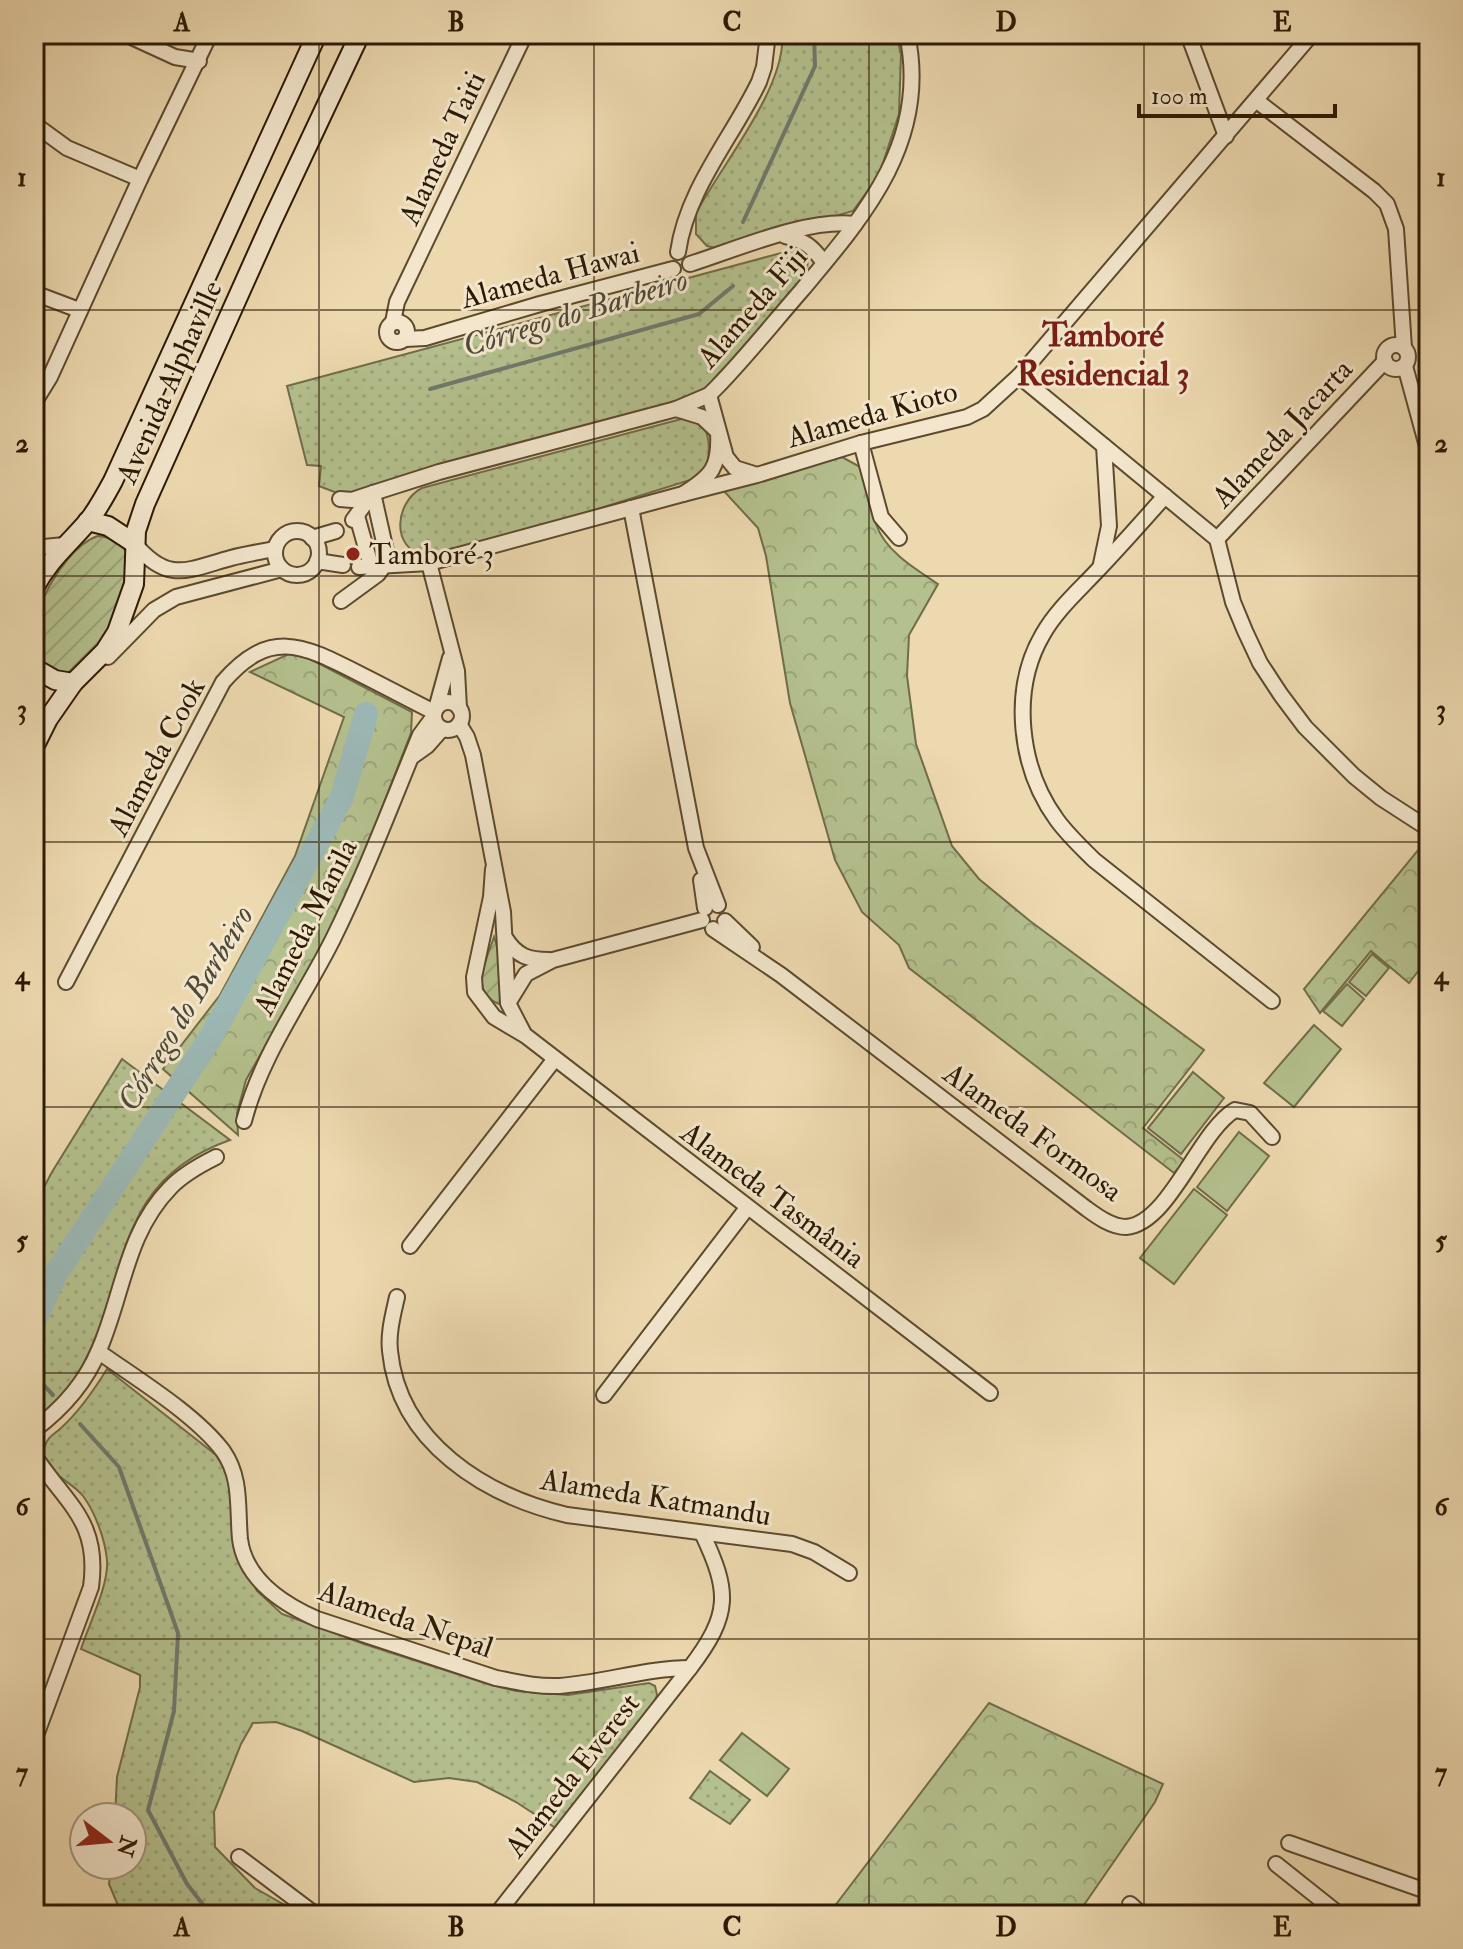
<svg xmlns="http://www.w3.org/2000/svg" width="1463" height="1949" font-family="'IM FELL Double Pica',serif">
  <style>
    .grass { fill: #b4c08e; stroke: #706d48; stroke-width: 2 }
    .forest { fill: url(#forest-crowns); stroke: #706d48; stroke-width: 2 }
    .park { fill: url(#park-dots); stroke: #706d48; stroke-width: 2 }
    .garden { fill: url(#garden-furrows); stroke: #706d48; stroke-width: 2 }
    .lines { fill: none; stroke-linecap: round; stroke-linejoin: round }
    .stream { stroke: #6f796d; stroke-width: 4 }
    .river { stroke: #9cb8b5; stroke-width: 24 }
    .street-casing { stroke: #5c4a2e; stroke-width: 18 }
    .secondary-casing { stroke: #2c1a02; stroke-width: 22 }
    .street { stroke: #f3e6cc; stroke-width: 14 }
    .secondary { stroke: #f3e6cc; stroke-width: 18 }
    .grid { fill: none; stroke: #2c1a02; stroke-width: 2; stroke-opacity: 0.55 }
    .poi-dot { fill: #8f2418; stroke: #f3e6cc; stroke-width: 3 }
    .labels { text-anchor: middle; stroke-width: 6; stroke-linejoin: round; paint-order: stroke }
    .street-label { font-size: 30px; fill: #2c1a02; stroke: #f3e6cc }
    .poi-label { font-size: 30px; fill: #2c1a02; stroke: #f3e6cc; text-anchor: start }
    .water-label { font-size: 32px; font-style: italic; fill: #4e4938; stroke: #f3e6cc }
    .quarter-label { font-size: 34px; font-weight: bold; fill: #7a1f14; stroke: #f3e6cc }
    .neatline { fill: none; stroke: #2c1a02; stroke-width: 3 }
    .grid-label { font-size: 26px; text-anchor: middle; font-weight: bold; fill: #2c1a02 }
  </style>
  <defs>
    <pattern id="forest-crowns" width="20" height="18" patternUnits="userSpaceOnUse" patternTransform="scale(2)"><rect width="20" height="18" fill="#b4c08e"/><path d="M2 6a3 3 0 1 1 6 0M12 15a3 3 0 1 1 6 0" fill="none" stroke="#9ba479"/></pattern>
    <pattern id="park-dots" width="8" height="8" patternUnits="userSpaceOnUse" patternTransform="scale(2)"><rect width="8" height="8" fill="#b4c08e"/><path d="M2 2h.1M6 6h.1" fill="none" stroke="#9ba479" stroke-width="1.8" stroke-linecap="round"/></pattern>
    <pattern id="garden-furrows" width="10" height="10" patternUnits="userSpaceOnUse" patternTransform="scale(2)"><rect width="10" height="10" fill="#b4c08e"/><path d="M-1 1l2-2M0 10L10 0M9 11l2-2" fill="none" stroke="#9ba479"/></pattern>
  </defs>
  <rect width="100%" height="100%" fill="#edd9b0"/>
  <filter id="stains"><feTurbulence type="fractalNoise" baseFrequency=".0025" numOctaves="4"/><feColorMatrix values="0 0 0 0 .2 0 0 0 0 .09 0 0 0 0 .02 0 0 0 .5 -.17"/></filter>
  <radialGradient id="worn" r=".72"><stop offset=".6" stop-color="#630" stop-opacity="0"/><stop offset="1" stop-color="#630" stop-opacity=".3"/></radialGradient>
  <g class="grass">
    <polygon points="1372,954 1389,968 1366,996 1349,982"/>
    <polygon points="1347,984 1364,999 1342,1026 1323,1011"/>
    <polygon points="1314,1025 1341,1049 1294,1107 1264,1083"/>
    <polygon points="1193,1072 1224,1098 1181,1154 1148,1128"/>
    <polygon points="1239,1132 1269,1156 1227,1211 1197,1187"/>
    <polygon points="1194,1189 1227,1215 1174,1284 1140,1258"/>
    <polygon points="742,1733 789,1769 767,1796 720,1760"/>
  </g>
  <g class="forest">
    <path d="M842,457L862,468C867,487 869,506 876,524C885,551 915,569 938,584L909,635L907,676L916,744L952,846L979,879L1030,921L1204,1050L1143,1128L1185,1161L1174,1173L909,968L899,945L862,912L835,860L790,703L766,556L758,528L722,489Z"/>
    <polygon points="295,651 412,712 411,733 341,913 246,1080 237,1113 238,1135 163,1069 220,995 295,856 344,717 250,672"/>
    <polygon points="1429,831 1429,957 1409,983 1371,951 1320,1013 1304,989 1424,843"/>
    <polygon points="989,1703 1163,1784 1155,1802 1077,1915 916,1915 912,1912 907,1915 828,1915"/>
  </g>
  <g class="park">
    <path d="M782,34H896L901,54L899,114L879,175L853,211L720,249L707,246L696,234V213C721,166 787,86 782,34Z"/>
    <polygon points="796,249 808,255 807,272 729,367 699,395 355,494 337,493 319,486 321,466 307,465 287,386"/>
    <path d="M685,418C715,419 711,456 703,476L444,557C438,557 431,558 425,556C390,548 395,502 422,488Z"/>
    <path d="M122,1059L230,1140C102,1185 133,1295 70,1386C61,1399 46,1410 34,1419V1206L52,1172Z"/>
    <path d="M107,1369L216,1455L226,1471L231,1488L234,1544L257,1591L282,1614L364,1644L491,1685L516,1691L568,1695L649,1683L655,1686L657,1695L653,1706L557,1829L516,1802L477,1782L449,1778L414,1782L302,1731L276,1722L253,1723L241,1744L214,1812L215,1847L255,1888L302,1915H122L109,1884L111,1865H132V1817H115L117,1777L140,1687V1675L81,1649C89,1624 109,1585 107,1560C105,1539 95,1512 83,1496C71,1480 37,1470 45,1446C47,1437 55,1434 61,1428C80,1411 94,1390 107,1369Z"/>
    <polygon points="710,1771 750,1800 730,1824 690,1798"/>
  </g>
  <g class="garden">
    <path d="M98,536C107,537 119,539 124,548C141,580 102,655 72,671C64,675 57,672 49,669C5,654 58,548 98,536Z"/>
    <path d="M494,937L499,951L501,1000L499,1004C468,992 487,959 494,937Z"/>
  </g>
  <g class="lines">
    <g class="stream">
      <polyline points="743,222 815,66 814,34"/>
      <polyline points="430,389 699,314 733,286"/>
      <polyline points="34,1375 53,1395"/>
      <polyline points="80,1424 119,1467 178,1633 174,1711 148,1810 187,1884 211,1915"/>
    </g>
    <polyline class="river" points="34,1322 55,1275 211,1037 342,797 366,714"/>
    <defs>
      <g id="street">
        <polyline points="125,34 175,57 199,61"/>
        <polyline points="1188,34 1226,136"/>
        <polyline points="1257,101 1374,191 1387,204 1396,229 1404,348"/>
        <polyline points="34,124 67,148 140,179"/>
        <path d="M785,236C805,241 812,246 824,263"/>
        <path d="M678,252C687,189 732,138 759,82L764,67L768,34"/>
        <path d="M690,264C737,249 808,218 855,224"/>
        <polyline points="34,293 79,310"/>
        <circle cx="397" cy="332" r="10"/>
        <polyline points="393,322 397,302 525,34"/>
        <polyline points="405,339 425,338 540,304 673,269"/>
        <circle cx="1396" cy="357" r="12"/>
        <polyline points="1405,366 1429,454"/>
        <polyline points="1019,376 1217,539 1233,602 1245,631 1260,663 1281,695 1305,727 1354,776 1381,798 1429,829"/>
        <polyline points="709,395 726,457 735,468 754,474"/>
        <polyline points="34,403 50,377 140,179 210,34"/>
        <polyline points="861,443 881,517 899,538"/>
        <polyline points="683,494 757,475 861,443 967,417 983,409 1019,376 1312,34"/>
        <path d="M1165,496C1142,522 1119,548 1095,573C1077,592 1056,611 1043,634C1010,690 1019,768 1057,820C1068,835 1081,847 1094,860L1272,1001"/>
        <polyline points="340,499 352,500 373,493 388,560 378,574 341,601"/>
        <polyline points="631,508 696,848 718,905"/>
        <polyline points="357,516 371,566"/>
        <path d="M353,520L373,493L439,472L676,409L709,395L717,387C747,356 774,322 802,290C865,215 930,140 907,34"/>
        <circle cx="297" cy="553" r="22"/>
        <polyline points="312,538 336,531"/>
        <polyline points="1217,539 1385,361"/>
        <path d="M134,543C168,584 187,570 231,558C245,554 260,552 275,549"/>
        <polyline points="34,548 64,545"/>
        <polyline points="317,561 343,565"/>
        <polyline points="429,563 457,671 459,708"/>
        <polyline points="1101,564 1109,526 1104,446"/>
        <path d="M359,567L429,563L683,494C712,476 720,467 718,432L702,417L676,409"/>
        <polyline points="108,657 154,610 176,597 282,569"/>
        <circle cx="448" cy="716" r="14"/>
        <polyline points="436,709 450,658"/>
        <polyline points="459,724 467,737 473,755 503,912 508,1003 523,1032"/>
        <polyline points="413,756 427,746 442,729"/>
        <polyline points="493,869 491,897 474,977 475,992 494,1017 526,1036 990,1393"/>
        <polyline points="701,880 705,908"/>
        <polyline points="725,921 752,947"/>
        <path d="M713,929L781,975L1087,1209C1098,1217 1112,1227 1126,1227C1169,1224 1199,1131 1235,1110L1250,1113L1272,1137"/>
        <path d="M506,939C517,956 528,960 549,960"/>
        <path d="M66,982L223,682C269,629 301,644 356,672C382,685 408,699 434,712"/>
        <polyline points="510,1000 526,974 553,960 702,920"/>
        <path d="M244,1121C261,1055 303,999 333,939C366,872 392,803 420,735L434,716"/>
        <polyline points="410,1246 554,1060"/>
        <path d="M397,1297C393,1315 388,1333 390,1351C399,1443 486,1496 567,1515L792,1544L814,1552L849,1573"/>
        <path d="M99,1352C137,1379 195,1414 223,1451C242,1478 237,1508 240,1539C245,1580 283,1604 317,1619L496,1678C517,1682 537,1687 559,1686C603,1683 646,1668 690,1668"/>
        <polyline points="604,1395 747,1208"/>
        <path d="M34,1430C62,1409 86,1382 99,1350C123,1295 126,1233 170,1188C182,1175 200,1165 216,1157"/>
        <path d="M34,1455C67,1505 100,1521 91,1587L34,1741"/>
        <polyline points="1289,1843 1429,1892"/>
        <polyline points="239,1857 316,1915"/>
        <polyline points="1276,1864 1340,1915"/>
        <polyline points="1130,1904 1142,1915"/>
        <path d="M496,1915L690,1668C731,1614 730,1592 702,1533"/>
      </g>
      <g id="secondary">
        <polyline points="88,521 108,526 134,543"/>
        <path d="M34,588C49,559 70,543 90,519C99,507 106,494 113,481L317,34"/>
        <polyline points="34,668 55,680 73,683"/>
        <polyline points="34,747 48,719 73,683 105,651 117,632 134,584 136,531 145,504 271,223 360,34"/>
      </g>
    </defs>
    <use href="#street" class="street-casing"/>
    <use href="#secondary" class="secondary-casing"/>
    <use href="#street" class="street"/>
    <use href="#secondary" class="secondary"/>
  </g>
  <path class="grid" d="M319,34V1915M594,34V1915M869,34V1915M1144,34V1915M34,310H1429M34,576H1429M34,842H1429M34,1107H1429M34,1373H1429M34,1639H1429"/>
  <circle class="poi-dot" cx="353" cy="554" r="8"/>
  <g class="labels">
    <g class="street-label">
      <text transform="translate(442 148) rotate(-65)" y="10">Alameda Taiti</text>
      <text transform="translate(550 275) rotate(-15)" y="10">Alameda Hawai</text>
      <text transform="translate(752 307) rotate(-49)" y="10">Alameda Fiji</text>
      <text transform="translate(169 382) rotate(-66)" y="10">Avenida Alphaville</text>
      <text transform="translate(872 414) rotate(-16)" y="10">Alameda Kioto</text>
      <text transform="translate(1282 433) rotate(-47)" y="10">Alameda Jacarta</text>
      <text transform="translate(156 757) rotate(-62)" y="10">Alameda Cook</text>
      <text transform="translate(305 927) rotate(-63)" y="10">Alameda Manila</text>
      <text transform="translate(1033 1132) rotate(36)" y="10">Alameda Formosa</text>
      <text transform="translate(773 1195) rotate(37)" y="10">Alameda Tasmânia</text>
      <text transform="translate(656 1497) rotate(9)" y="10">Alameda Katmandu</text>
      <text transform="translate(406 1619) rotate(19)" y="10">Alameda Nepal</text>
      <text transform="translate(572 1775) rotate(-52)" y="10">Alameda Everest</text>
    </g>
    <g class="poi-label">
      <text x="369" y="564">Tamboré 3</text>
    </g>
    <g class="water-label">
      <text transform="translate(575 312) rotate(-17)" y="11">Córrego do Barbeiro</text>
      <text transform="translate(185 1008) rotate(-59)" y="11">Córrego do Barbeiro</text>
    </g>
    <g class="quarter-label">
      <text x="1103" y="346">Tamboré<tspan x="1103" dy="39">Residencial 3</tspan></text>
    </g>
  </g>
  <rect width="1463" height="1949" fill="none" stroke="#edd9b0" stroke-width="88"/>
  <g transform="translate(108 1841) rotate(106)"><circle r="38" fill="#f3e6cc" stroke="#a3947b" stroke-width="2"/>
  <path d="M0-6L14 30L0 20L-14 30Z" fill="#8f2418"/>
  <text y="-12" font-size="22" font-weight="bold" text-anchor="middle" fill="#2c1a02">N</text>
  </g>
  <path d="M1139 104v12h196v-12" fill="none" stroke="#2c1a02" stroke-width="4"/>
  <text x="1151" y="104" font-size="24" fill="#2c1a02" stroke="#f3e6cc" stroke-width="6" paint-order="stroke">100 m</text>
  <rect x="44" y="44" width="1375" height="1861" class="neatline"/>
  <g class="grid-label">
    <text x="182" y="31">A</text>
    <text x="456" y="31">B</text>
    <text x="732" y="31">C</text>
    <text x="1006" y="31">D</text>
    <text x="1282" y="31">E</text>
    <text x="22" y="186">1</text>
    <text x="1441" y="186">1</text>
    <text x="22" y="452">2</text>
    <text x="1441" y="452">2</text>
    <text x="22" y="718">3</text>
    <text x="1441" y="718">3</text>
    <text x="22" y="984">4</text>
    <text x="1441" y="984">4</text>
    <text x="22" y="1249">5</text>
    <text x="1441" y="1249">5</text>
    <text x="22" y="1515">6</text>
    <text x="1441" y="1515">6</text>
    <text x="22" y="1781">7</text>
    <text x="1441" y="1781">7</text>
    <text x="182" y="1936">A</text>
    <text x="456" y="1936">B</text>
    <text x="732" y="1936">C</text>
    <text x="1006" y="1936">D</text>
    <text x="1282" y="1936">E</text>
  </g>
  <rect width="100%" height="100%" filter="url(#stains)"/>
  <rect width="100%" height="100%" fill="url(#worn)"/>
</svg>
